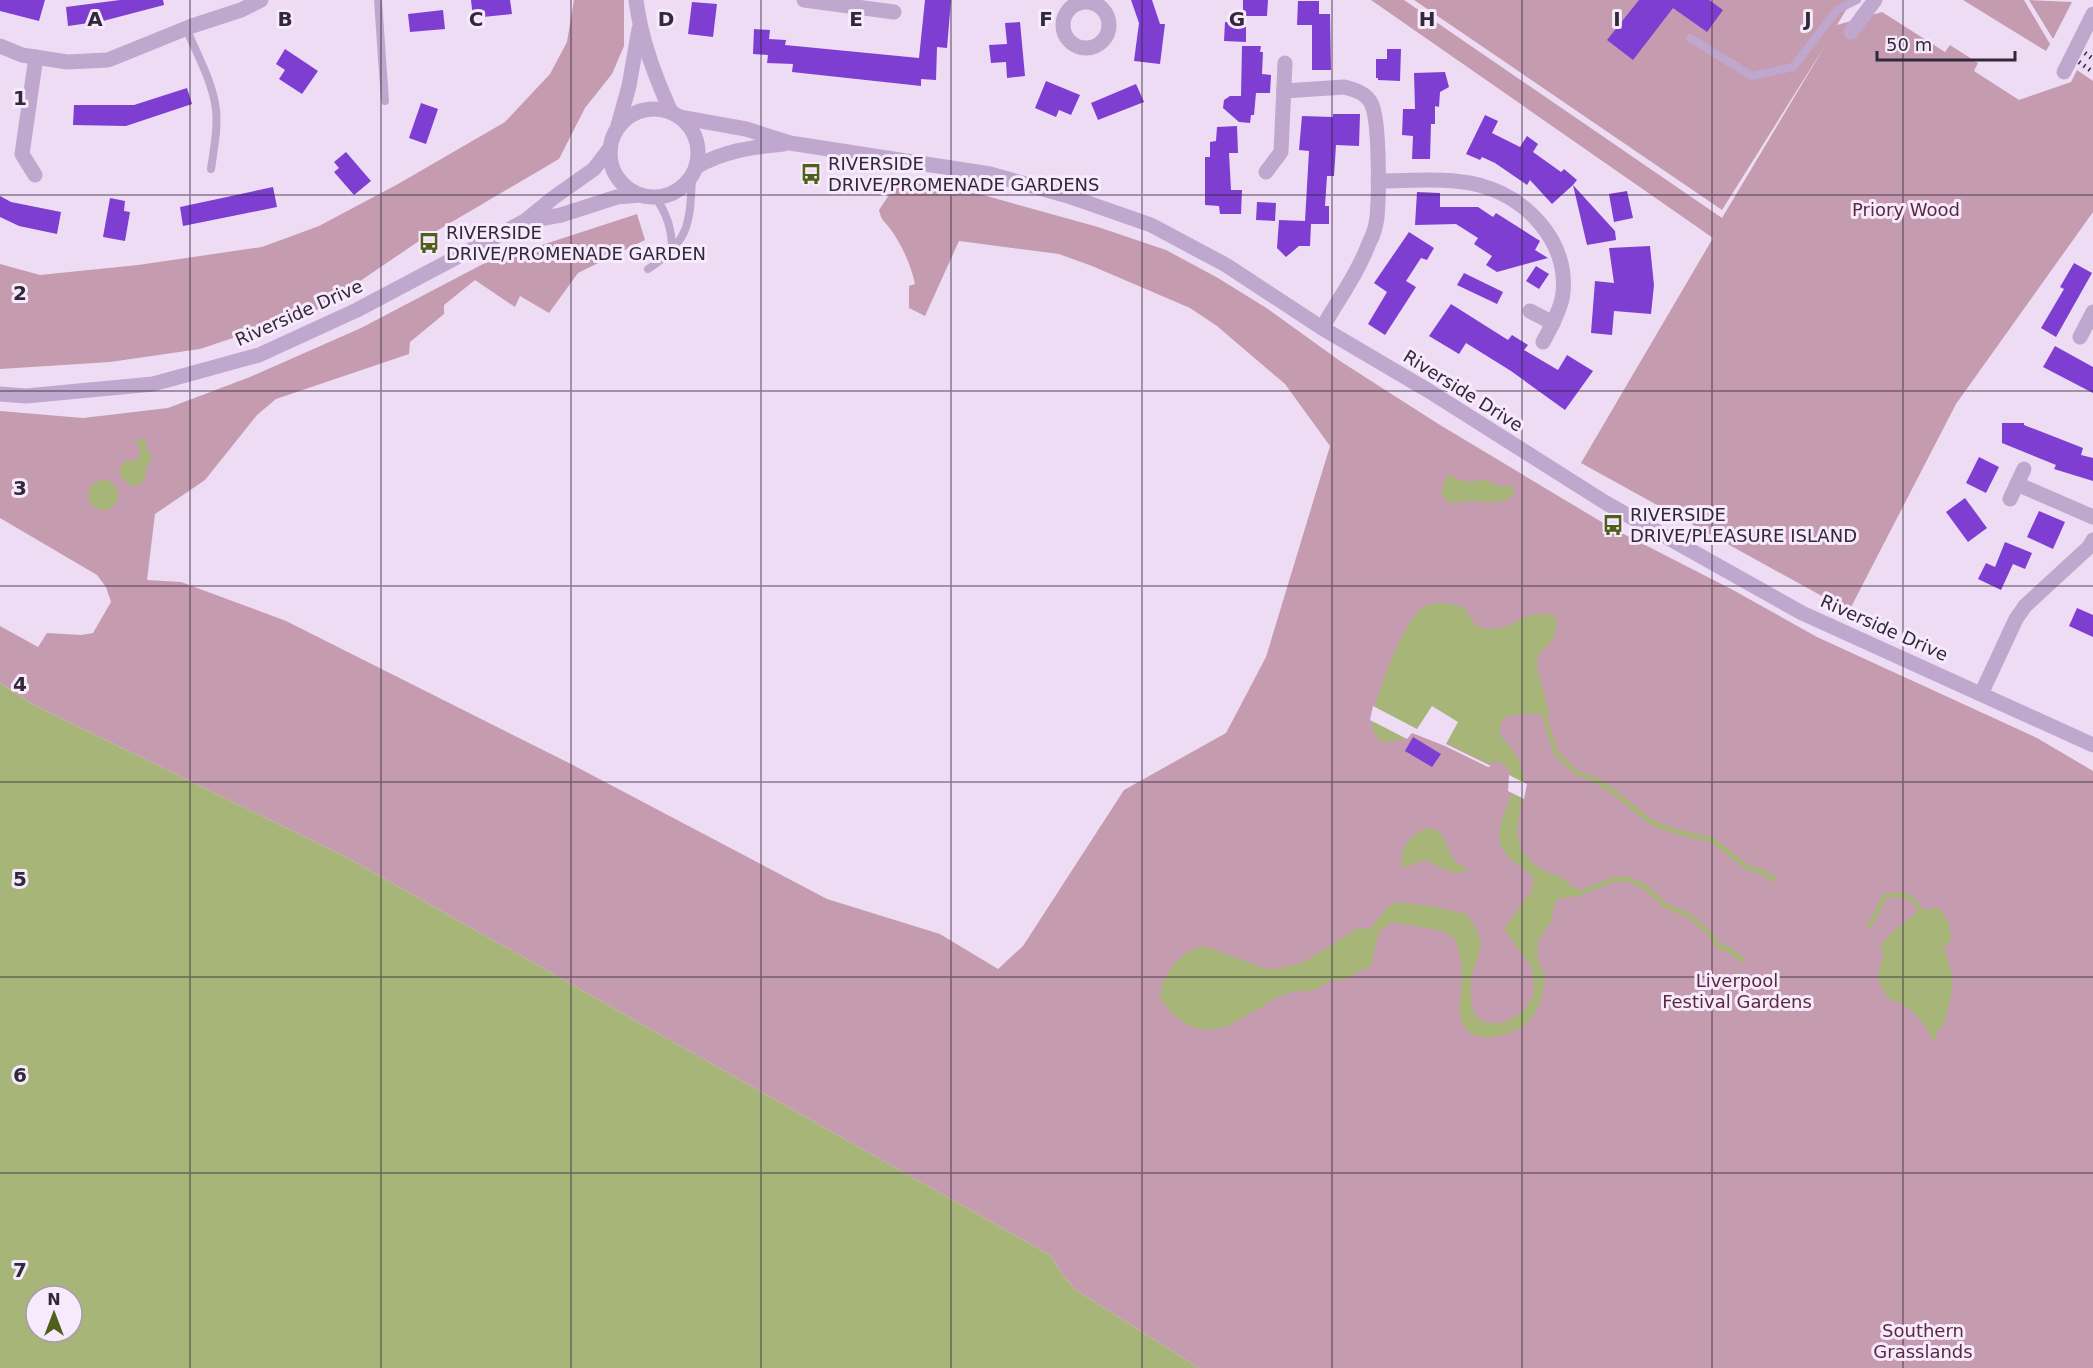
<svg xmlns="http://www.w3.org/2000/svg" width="2093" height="1368" font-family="'DejaVu Sans',sans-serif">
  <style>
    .green { fill: #c59baf }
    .water { fill: #a7b578; fill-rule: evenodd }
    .pier { fill: #eedcf5 }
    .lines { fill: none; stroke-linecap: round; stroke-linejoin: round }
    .stream { stroke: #a7b578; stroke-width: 5 }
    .building { fill: #7e3ed1 }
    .service { stroke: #c0a7ce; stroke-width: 8 }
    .minor { stroke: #c0a7ce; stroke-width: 15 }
    .tertiary { stroke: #c0a7ce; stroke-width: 15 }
    .rail { stroke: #31283a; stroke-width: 4.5; stroke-dasharray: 1.5 4.5; stroke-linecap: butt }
    .grid { fill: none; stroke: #31283a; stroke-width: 1.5; stroke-opacity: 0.55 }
    .labels { text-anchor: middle; stroke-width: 6; stroke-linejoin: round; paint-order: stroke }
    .poi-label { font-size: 18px; fill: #31283a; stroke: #f7eafc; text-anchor: start }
    .park-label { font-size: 18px; fill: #5b293f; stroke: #f7eafc }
    .street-label { font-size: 18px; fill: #31283a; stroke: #f7eafc }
    .grid-label { font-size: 20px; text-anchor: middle; font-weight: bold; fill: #31283a; stroke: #f7eafc; stroke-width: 6; stroke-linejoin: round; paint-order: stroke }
  </style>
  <rect width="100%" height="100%" fill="#eedcf5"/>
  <g class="green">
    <polygon points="574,0 624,0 624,46 612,74 585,108 559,159 416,243 319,309 200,349 110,362 0,369 0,264 40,275 138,265 262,247 319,226 398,184 505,122 550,74 567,42"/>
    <polygon points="1371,0 1404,0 1722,218 1826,44 1722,210 1414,0 1852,0 1837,25 1882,12 1945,52 1950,45 1978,63 1974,71 2019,100 2071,82 2077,70 2093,81 2093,212 1956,404 1849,611 1581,463 1713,238"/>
    <polygon points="1963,0 2024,0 2050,44 2046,51"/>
    <polygon points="2029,0 2072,2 2053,39"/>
    <path d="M899,180L983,195L1098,227L1166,250L1218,278L1268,309L1340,361L1440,425L1610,527L1733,590L1817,637L2037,738L2093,771V1368H1199L1076,1290L1062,1274L1050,1255L346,857L34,705L0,683V626L38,647L47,633L82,635L93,633L111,602L106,587L97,575L0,518V411L83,418L168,408L250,377L361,328L483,264L637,214L645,240L578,273L549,313L520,296L515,307L475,280L444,305V314L410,342L409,354L276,399L257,415L205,480L155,514L147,580L181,582L286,621L569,763L827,899L940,934L998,969L1023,946L1124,790L1226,733L1266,657L1330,446L1285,384L1217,326L1190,308L1092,266L1059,254L959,241L925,316L909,308V286L915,284C911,265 901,242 888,226C883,220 881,219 879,210Z"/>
  </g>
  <g class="water">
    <polygon points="140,439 146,440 146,449 151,452 151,462 146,467 145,480 138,485 131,486 122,478 119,469 126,460 135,461 139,456 140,448 135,441"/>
    <path d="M1449,474C1460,483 1471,483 1484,479L1499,486H1512L1515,491C1509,503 1494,503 1481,502C1475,502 1478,500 1472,501C1462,502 1458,504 1448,502L1441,494L1444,483Z"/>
    <circle cx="103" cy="495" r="15"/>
    <path d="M1440,603C1447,604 1458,604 1464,608C1472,614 1469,627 1488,629C1514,631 1528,605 1556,617C1558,639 1552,640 1538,655L1537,668L1550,715C1533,714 1520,713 1504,717C1495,735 1501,735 1511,748C1517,755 1521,764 1523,773C1527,790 1520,806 1518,823C1514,849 1531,867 1553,874C1567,878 1570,889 1585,891L1583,895L1558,899L1554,906L1552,920L1538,941L1537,952L1541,969L1545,972C1545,989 1541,1007 1530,1020C1516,1036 1471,1048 1462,1022C1457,1009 1462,990 1462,976C1462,963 1459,951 1455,939L1443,931L1392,922L1379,932L1371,966L1343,980L1331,981L1312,991H1295L1275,998L1262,1007L1226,1027L1204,1030L1189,1026L1174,1016L1160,998L1162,984L1168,973L1175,963L1190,950L1204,946L1269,970L1290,966L1306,961L1358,928L1370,929L1386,909L1396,902L1430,906L1467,914C1472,922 1478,930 1480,939C1482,950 1476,961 1473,971C1469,986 1470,1003 1476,1017L1488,1023H1501L1515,1017L1526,1008L1534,994L1532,968L1504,929L1532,890L1533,876C1522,868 1509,860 1502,848C1488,820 1534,783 1499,761L1489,764L1446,743L1411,729L1402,740L1389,742L1380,741C1376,735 1372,731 1372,724C1373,700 1403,622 1422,608C1428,604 1434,603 1440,603Z"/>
    <path d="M0,683L34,705L346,857L1050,1255L1062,1274L1076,1290L1199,1368H0ZM36,1296H72V1332H36Z"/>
    <path d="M1426,828C1448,828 1444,848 1455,861C1458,864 1464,867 1468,869C1455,879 1438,865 1425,860L1403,868C1398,847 1409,838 1426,828Z"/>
    <path d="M1939,908L1949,922L1951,939L1944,948C1946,955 1948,960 1950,967C1956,984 1948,1008 1944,1025L1938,1029L1934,1043C1925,1023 1911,1004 1890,1000C1876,980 1875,977 1884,955L1880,945L1892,932L1920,910Z"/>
  </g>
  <g class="pier">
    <polygon points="1373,706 1417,729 1432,706 1458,722 1446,744 1491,766 1488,767 1445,746 1412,733 1407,739 1370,720"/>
    <polygon points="1509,775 1527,784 1524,799 1508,791"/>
  </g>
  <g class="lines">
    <g class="stream">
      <polyline points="1544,715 1556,753 1577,773 1591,778 1610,789 1651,822 1677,832 1712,840 1750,869 1761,871 1774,879"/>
      <polyline points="1585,891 1615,879 1628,879 1645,887 1665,905 1690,916 1712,936 1719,947 1729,949 1743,960"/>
      <path d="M1869,925C1877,916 1879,906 1885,896C1905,893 1909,894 1921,910"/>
    </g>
  </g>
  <g class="building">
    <polygon points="0,0 45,0 39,21 0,11"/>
    <polygon points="120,0 163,0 164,5 103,21 68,26 66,7"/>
    <polygon points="471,0 510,0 512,14 473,18"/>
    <polygon points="925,0 951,0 947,48 937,47 936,80 921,79 921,86 792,72 793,64 767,63 768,55 753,54 754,29 770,30 769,39 786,40 785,45 919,58"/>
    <polygon points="1131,0 1152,0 1160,24 1165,24 1160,64 1134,61 1139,23"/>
    <polygon points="1243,0 1268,0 1267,16 1243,16"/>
    <polygon points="1639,0 1709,0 1723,10 1707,32 1673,8 1633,60 1607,40"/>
    <polygon points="1298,1 1319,1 1319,14 1330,14 1331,70 1312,70 1312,25 1297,25"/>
    <polygon points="692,2 717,4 713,37 688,34"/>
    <polygon points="443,10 445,29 410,32 408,14"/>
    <polygon points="1020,22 1025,76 1007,78 1006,62 991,63 989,45 1007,44 1005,23"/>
    <polygon points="1225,22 1246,23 1246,42 1224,41"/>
    <polygon points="1242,46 1261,46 1260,52 1263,52 1262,74 1271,75 1270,93 1256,93 1254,115 1251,115 1250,123 1239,122 1223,108 1224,100 1230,96 1241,96"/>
    <polygon points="285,49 318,71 302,94 279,79 285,70 276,64"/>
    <polygon points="1387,49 1401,49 1400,81 1378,80 1378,78 1376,78 1376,59 1387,59"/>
    <polygon points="1445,72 1449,87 1440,92 1439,107 1435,106 1435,124 1431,124 1430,159 1412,159 1413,136 1402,135 1403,109 1415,109 1414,73"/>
    <polygon points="1046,81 1080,95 1071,115 1059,110 1056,117 1035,108"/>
    <polygon points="1136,84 1144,102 1098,120 1091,103"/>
    <polygon points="187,88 192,104 126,126 73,125 74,105 134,105"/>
    <polygon points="421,103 438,109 426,144 409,138"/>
    <polygon points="1333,114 1360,114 1359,146 1336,145 1334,176 1327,176 1325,206 1329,206 1329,224 1311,224 1310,246 1299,246 1286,257 1277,248 1279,220 1305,221 1309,151 1299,150 1302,116 1333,117"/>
    <polygon points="1485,115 1498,121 1492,133 1520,147 1527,136 1538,144 1533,152 1561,172 1564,169 1577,180 1573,185 1615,231 1616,240 1587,245 1573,185 1552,204 1530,180 1527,185 1495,163 1482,157 1480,160 1466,154"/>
    <polygon points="1237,126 1238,153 1229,153 1231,190 1242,190 1241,214 1220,214 1219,206 1205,205 1205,157 1210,157 1210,142 1216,141 1217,127"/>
    <polygon points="346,152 371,181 354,195 334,172 339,168 334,162"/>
    <polygon points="273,187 277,207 183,226 180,207"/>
    <polygon points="1627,191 1633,218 1614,222 1609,194"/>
    <polygon points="1417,192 1440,193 1440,207 1478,207 1493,217 1496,213 1540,241 1535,250 1548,258 1497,272 1486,265 1492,256 1474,244 1478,238 1456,224 1415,225"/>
    <polygon points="0,196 11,202 61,212 57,234 19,226 0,217"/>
    <polygon points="110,198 125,201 124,211 130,212 125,241 103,237"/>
    <polygon points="1257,202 1276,203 1275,221 1256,220"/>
    <polygon points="1409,232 1434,248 1427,260 1421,258 1406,281 1416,287 1385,335 1368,324 1387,292 1374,283"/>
    <polygon points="1650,246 1654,285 1651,314 1614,311 1612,335 1591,333 1595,281 1614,283 1609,248"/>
    <polygon points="2074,263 2092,273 2056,337 2041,328 2064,289 2060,287"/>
    <polygon points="1536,266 1549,274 1539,289 1526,281"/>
    <polygon points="1464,273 1503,292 1497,304 1457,285"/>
    <polygon points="1451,304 1508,340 1512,335 1528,345 1524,350 1558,370 1567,355 1593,371 1565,410 1511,371 1466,343 1459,354 1429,336"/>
    <polygon points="2055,346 2093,367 2093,393 2043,367"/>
    <polygon points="2002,423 2024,423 2024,425 2083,448 2081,455 2093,458 2093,481 2054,469 2056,465 2002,443"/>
    <polygon points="1979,457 1999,467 1986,493 1966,483"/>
    <polygon points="1965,498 1987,528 1968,542 1946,512"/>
    <polygon points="2039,511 2065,522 2053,549 2027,537"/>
    <polygon points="2005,542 2032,553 2025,569 2013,564 2001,590 1978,579 1986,563 1995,567"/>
    <polygon points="2077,608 2093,615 2093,637 2069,626"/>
    <polygon points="1413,737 1441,754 1432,767 1405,751"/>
  </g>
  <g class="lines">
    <g class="service">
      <polyline points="378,0 385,101"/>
      <path d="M186,28C196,52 210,77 215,103C219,124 214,148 211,169"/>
      <polyline points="1690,38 1752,76 1793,67 1837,10 1857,0"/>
      <path d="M655,197C667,213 672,229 672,249"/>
      <path d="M648,269C690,242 690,223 692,176"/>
    </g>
    <g class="minor">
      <path d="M636,0C641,40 655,76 671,112"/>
      <polyline points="804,0 894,12"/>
      <circle cx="1086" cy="25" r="23"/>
      <polyline points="1851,32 1875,0"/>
      <polyline points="0,46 22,55 67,62 108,60 192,26 241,10 261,0"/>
      <polyline points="2064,72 2093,14"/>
      <path d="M1284,91L1344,87C1355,90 1366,93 1371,103C1380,119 1379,196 1377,217C1376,226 1373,236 1369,243C1358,273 1338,300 1322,328"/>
      <polyline points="617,129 629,86 639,29"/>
      <polyline points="1266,172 1281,152 1285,63"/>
      <polyline points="35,175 22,154 36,57"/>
      <path d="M1378,181C1411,181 1447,177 1479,185C1527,198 1568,241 1563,293C1562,304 1557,314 1553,323"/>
      <polyline points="1530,311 1553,323 1543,342"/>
      <polyline points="2080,337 2093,312"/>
      <polyline points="2017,484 2093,517"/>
      <polyline points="2010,499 2024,469"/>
      <polyline points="1981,694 2016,619 2025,606 2089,547 2093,540"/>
    </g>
    <g class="tertiary">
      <circle cx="654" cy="153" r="44"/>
      <polyline points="679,117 746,129 790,143 990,174 1068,196 1151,225 1226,265 1322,328 1429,391 1606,503 1802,613 2093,745"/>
      <path d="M696,167C723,151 752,147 784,144"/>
      <polyline points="528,221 561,215 617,197 640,195"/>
      <polyline points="0,394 26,396 153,384 259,355 357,310 525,221 553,198 594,169 610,148"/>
    </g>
    <g class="rail">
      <polyline points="2085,53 2093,59"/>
      <polyline points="2079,62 2093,72"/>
    </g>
  </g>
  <path class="grid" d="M190,0V1368M381,0V1368M571,0V1368M761,0V1368M951,0V1368M1142,0V1368M1332,0V1368M1522,0V1368M1712,0V1368M1903,0V1368M0,195H2093M0,391H2093M0,586H2093M0,782H2093M0,977H2093M0,1173H2093"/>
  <defs>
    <symbol id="bus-bare" viewBox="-9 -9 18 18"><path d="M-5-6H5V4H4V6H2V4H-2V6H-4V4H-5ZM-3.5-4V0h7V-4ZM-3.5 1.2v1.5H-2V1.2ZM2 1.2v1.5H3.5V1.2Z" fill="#4e6019" stroke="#f7eafc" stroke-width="2.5" paint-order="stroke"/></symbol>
  </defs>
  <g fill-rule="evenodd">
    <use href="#bus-bare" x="796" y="159" width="30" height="30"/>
    <use href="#bus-bare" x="414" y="228" width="30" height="30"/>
    <use href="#bus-bare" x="1598" y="510" width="30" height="30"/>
  </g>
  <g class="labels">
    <g class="poi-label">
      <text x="828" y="170">RIVERSIDE<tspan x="828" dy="21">DRIVE/PROMENADE GARDENS</tspan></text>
      <text x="446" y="239">RIVERSIDE<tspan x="446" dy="21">DRIVE/PROMENADE GARDEN</tspan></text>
      <text x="1630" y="521">RIVERSIDE<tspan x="1630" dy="21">DRIVE/PLEASURE ISLAND</tspan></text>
    </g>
    <g class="park-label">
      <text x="1906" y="216">Priory Wood</text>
      <text x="1737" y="987">Liverpool<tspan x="1737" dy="21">Festival Gardens</tspan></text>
      <text x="1923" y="1337">Southern<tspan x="1923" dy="21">Grasslands</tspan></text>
    </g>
    <g class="street-label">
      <text transform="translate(299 313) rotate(-24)" y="6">Riverside Drive</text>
      <text transform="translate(1463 391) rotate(32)" y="6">Riverside Drive</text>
      <text transform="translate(1884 628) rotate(24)" y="6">Riverside Drive</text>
    </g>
  </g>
  <g class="grid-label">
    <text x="95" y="26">A</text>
    <text x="285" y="26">B</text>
    <text x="476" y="26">C</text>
    <text x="666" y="26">D</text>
    <text x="856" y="26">E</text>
    <text x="1046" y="26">F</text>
    <text x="1237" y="26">G</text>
    <text x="1427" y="26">H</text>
    <text x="1617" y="26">I</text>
    <text x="1808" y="26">J</text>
    <text x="20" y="105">1</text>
    <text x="20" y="300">2</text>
    <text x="20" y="495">3</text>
    <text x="20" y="691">4</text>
    <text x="20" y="886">5</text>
    <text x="20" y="1082">6</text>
    <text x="20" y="1277">7</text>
  </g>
  <g transform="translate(54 1314)"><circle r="28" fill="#f7eafc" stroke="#a89cae" stroke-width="1.5"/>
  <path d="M0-4.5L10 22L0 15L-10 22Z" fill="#4e6019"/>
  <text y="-9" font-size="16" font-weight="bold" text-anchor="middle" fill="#31283a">N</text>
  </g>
  <path d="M1877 51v9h138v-9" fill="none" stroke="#31283a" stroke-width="3"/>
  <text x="1886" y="51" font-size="18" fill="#31283a" stroke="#f7eafc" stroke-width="4.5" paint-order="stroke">50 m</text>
</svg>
